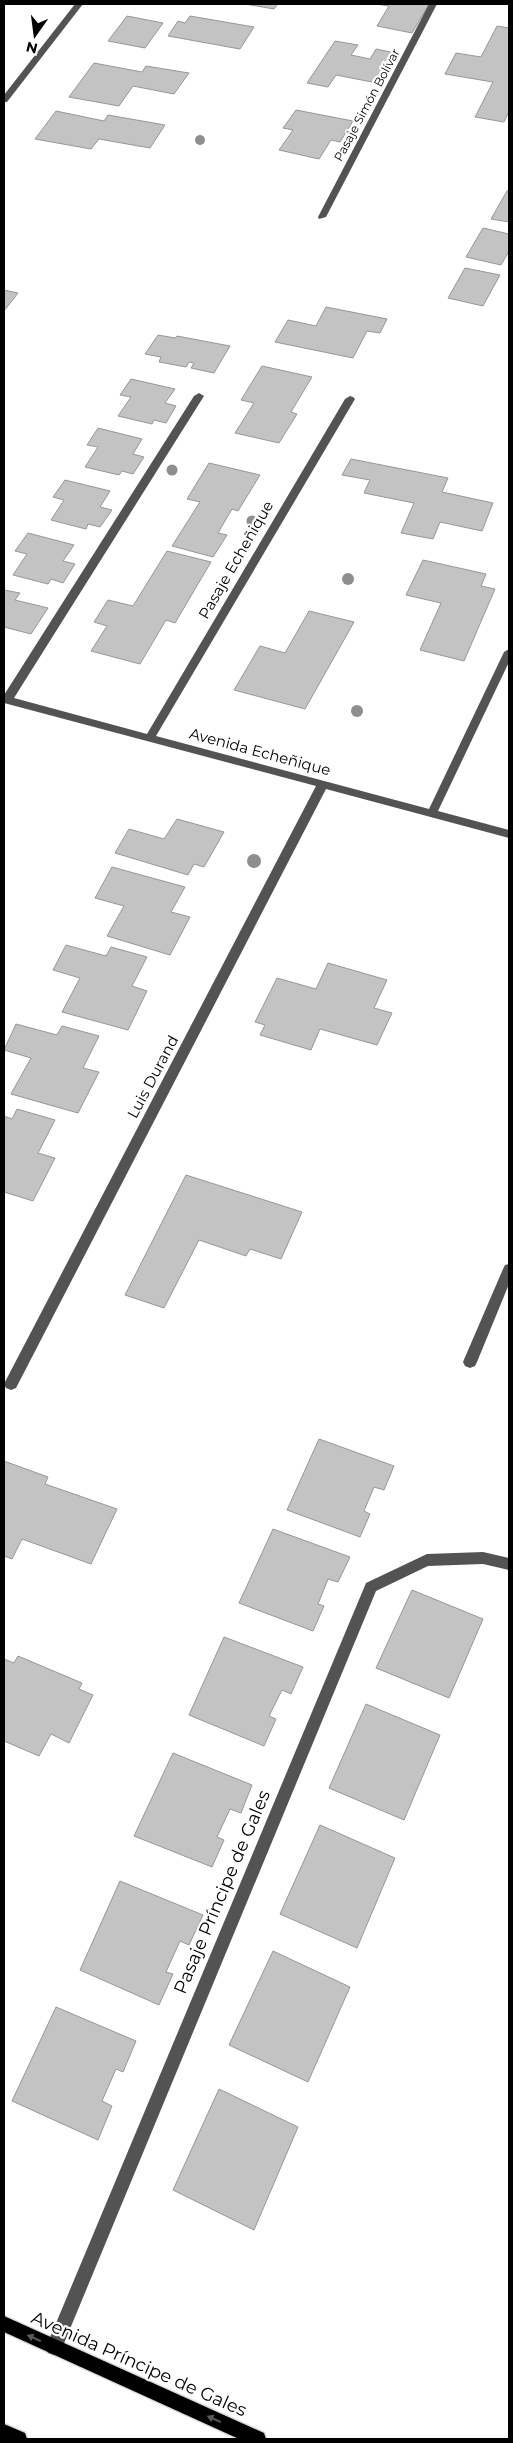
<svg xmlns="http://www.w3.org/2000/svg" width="513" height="2443" font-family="Montserrat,sans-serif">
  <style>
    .building { fill: #c3c3c3; stroke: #979797 }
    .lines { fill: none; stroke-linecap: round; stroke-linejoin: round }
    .major-casing { stroke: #dbdbdb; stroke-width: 3 }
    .minor { fill: #535353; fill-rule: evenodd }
    .major { fill: #000; fill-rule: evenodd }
    .tree { fill: #8e8e8e }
    .oneway { fill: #595959 }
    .labels { text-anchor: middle; stroke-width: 4.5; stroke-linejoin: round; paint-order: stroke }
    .far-street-label { font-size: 12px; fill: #000; stroke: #fff }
    .street-label { font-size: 15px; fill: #000; stroke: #fff }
    .near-street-label { font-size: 18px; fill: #000; stroke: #fff }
  </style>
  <rect width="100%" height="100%" fill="#fff"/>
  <g class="building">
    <polygon points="245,4 278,4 274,9"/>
    <polygon points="376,4 429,4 412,33 377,26 389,6"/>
    <polygon points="127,16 163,23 145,48 108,41"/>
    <polygon points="190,16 254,27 240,49 168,36 178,21 185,23"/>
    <polygon points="497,26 509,28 509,111 504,122 475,117 493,82 445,74 456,53 481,57"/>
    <polygon points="335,41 358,45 351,55 370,59 376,49 396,53 377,83 336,75 328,87 307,83"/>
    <polygon points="94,63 142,72 146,66 189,73 174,94 133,86 119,106 69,97"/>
    <polygon points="296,110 353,121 340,142 331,140 319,159 279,150 293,130 283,128"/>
    <polygon points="56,111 104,121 108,115 165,125 150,148 99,139 91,149 35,139"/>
    <polygon points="507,191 509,191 509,222 491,219"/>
    <polygon points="483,228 509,234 509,251 501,265 466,257"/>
    <polygon points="465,268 500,275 483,306 448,298"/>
    <polygon points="4,290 18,293 4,311"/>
    <polygon points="326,307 387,319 380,333 367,331 353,358 275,342 288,320 316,326"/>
    <polygon points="158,335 175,338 177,336 230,346 214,373 191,368 194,363 189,362 186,367 159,362 161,357 145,354"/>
    <polygon points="262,366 312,377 291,412 297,414 279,443 235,433 254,403 241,400"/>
    <polygon points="131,379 175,389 165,403 176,406 166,423 154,420 152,424 118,416 131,397 120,395"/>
    <polygon points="98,428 142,439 133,454 144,457 133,474 122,471 119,475 85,467 98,447 87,445"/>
    <polygon points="351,459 448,478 442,492 493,503 482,531 440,522 433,539 401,533 414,503 364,493 370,480 342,475"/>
    <polygon points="209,463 260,475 238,511 232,509 218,533 227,535 213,557 172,546 200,502 187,499"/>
    <polygon points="65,480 110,491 100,507 112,510 100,527 88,524 86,529 51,520 64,500 53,497"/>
    <polygon points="28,533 74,545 63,561 75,564 63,583 51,579 48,584 13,575 27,554 15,551"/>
    <polygon points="167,551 211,562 175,623 166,620 140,664 91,651 107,626 94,622 108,600 133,606"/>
    <polygon points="423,560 486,574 481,586 495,589 464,661 420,650 441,603 406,595"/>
    <polygon points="4,590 20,593 15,600 48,608 31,634 4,627"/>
    <polygon points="309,611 354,622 305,709 234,690 260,646 285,653"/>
    <polygon points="177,819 224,832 204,867 194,864 188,875 115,853 129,829 164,839"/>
    <polygon points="112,867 185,887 171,912 190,917 170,955 107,936 124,906 95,898"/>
    <polygon points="66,945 106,956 111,947 147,957 132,986 147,991 128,1030 62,1012 80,978 53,970"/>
    <polygon points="328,963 387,980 374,1008 392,1013 377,1045 320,1029 311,1050 260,1035 265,1025 255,1022 277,978 316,989"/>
    <polygon points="16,1024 57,1035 62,1026 99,1036 83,1068 99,1072 78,1113 11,1094 31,1058 4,1050"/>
    <polygon points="17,1109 55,1120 38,1153 55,1158 33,1201 4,1192 4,1116 12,1119"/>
    <polygon points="186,1175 302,1212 281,1259 250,1249 246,1256 199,1240 164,1308 125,1295"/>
    <polygon points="319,1439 394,1466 384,1490 374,1487 364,1511 370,1514 360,1537 287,1510"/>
    <polygon points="4,1461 48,1477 45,1484 117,1509 91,1564 22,1539 12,1559 4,1556"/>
    <polygon points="273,1529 350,1557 338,1582 328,1579 318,1604 324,1606 313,1631 239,1603"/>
    <polygon points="412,1590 483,1619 449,1698 376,1668"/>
    <polygon points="224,1637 303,1667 291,1694 282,1690 269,1716 276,1719 264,1746 189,1715"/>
    <polygon points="18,1656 82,1683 79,1689 93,1695 69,1743 51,1734 39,1756 4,1741 4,1659 14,1663"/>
    <polygon points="366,1704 440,1735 404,1820 329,1788"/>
    <polygon points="173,1753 252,1785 241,1813 230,1809 217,1837 224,1840 212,1867 134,1836"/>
    <polygon points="320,1825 395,1858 357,1948 280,1914"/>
    <polygon points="120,1881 203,1915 189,1945 180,1941 166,1972 173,1974 159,2005 80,1970"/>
    <polygon points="273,1951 350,1987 308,2082 229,2045"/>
    <polygon points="56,2007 136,2041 123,2072 116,2069 102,2101 112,2106 98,2140 12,2101"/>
    <polygon points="219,2089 298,2127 254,2230 173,2190"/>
  </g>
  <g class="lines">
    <defs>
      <g id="major">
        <polygon points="4,2316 264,2433 266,2439 239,2439 4,2332"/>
        <polygon points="4,2424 25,2433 27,2439 4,2439"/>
      </g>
    </defs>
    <use href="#major" class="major-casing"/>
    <g class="minor">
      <polygon points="75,4 83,4 7,102 4,102 4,95"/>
      <polygon points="429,4 437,4 326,217 319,219 318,217"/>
      <polygon points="199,393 204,396 14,698 147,734 345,399 350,396 353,397 355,399 156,736 429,809 504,652 509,649 509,662 438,811 509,830 509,838 326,789 16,1388 11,1390 6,1388 4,1384 6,1380 316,786 4,703 4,695 194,396"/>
      <polygon points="509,1264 509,1284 477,1362 475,1366 470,1368 465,1366 463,1362 503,1269 505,1265"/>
      <polygon points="483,1552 509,1558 509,1570 483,1564 428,1566 376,1591 60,2353 54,2355 48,2353 46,2347 366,1583 427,1554"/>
    </g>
    <use href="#major" class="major"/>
  </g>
  <g class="tree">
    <circle cx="200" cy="140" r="5"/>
    <circle cx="172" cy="470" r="5.5"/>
    <circle cx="252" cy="521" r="5.5"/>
    <circle cx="348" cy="579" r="6"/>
    <circle cx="357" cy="711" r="6"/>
    <circle cx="254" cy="861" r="7"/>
  </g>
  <defs><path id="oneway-solid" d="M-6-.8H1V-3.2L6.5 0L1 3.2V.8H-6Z" transform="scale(1.25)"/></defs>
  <g class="oneway">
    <use href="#oneway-solid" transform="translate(34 2338) rotate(-156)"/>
    <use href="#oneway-solid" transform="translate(214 2419) rotate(-156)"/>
  </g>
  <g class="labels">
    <g class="far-street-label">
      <text transform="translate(367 105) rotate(-62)" y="4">Pasaje Simón Bolívar</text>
    </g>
    <g class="street-label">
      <text transform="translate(236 560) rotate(-60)" y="5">Pasaje Echeñique</text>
      <text transform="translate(260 752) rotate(15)" y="5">Avenida Echeñique</text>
      <text transform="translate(153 1077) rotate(-62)" y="5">Luis Durand</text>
    </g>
    <g class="near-street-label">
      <text transform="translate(222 1892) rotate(-67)" y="6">Pasaje Príncipe de Gales</text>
      <text transform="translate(139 2364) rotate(24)" y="6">Avenida Príncipe de Gales</text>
    </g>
  </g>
  <rect width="513" height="2443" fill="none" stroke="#000000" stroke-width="10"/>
  <g transform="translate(35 35) rotate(194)" stroke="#ffffff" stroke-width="4" paint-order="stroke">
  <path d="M0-4L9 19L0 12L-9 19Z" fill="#000000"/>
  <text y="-8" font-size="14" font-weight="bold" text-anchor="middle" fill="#000000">N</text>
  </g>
</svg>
